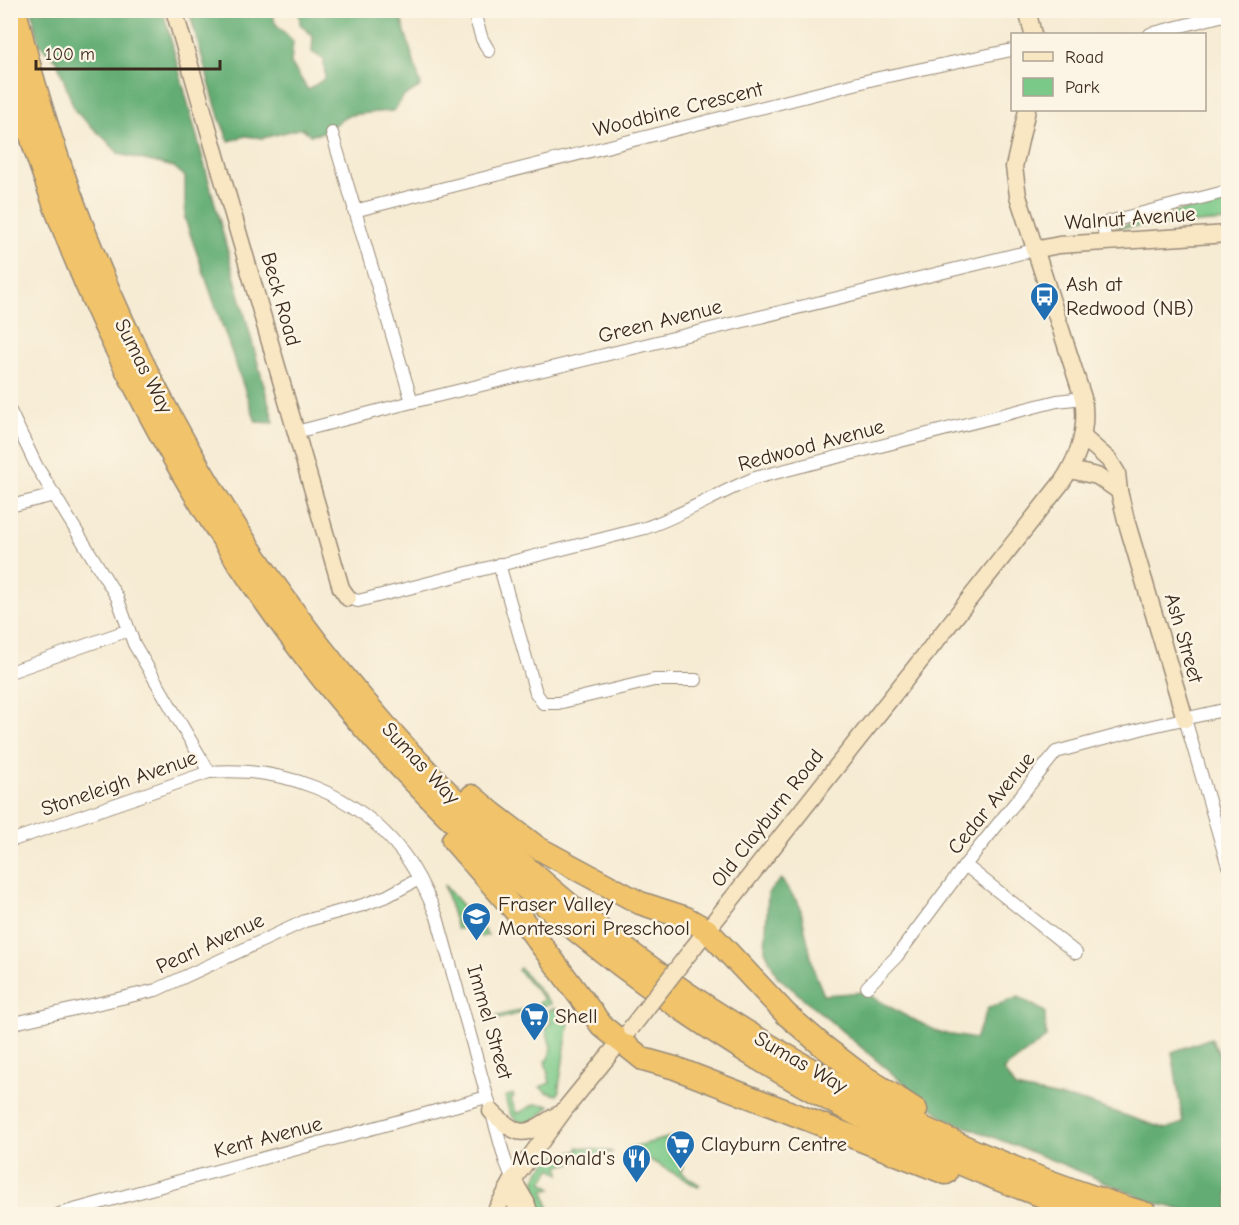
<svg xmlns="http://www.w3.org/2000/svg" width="1239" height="1225" font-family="'Comic Neue',sans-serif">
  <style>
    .green { fill: #7bc988; stroke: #5b7a53; stroke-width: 1.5 }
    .forest { fill: #64ad74; stroke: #506c49; stroke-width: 1.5 }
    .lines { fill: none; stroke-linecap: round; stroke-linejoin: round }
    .street-casing { stroke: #988a78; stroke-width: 14 }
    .secondary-casing { stroke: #988a78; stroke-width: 19 }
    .highway-casing { stroke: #988a78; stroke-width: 25 }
    .street { stroke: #fff; stroke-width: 12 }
    .secondary { stroke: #f9e7c3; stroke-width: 16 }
    .highway { stroke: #f1c36a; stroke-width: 22 }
    .secondary-bridge-casing { stroke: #988a78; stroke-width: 19; stroke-linecap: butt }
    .secondary-bridge { stroke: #f9e7c3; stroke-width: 16 }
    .labels { text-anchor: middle; stroke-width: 5; stroke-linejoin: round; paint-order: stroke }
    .street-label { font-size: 21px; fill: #3b2a1e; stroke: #fcf5e5 }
    .poi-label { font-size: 21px; fill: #3b2a1e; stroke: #fcf5e5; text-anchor: start }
  </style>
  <rect width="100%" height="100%" fill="#fcf5e5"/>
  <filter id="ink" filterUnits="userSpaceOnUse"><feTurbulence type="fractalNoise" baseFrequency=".0167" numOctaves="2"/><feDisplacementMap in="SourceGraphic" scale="12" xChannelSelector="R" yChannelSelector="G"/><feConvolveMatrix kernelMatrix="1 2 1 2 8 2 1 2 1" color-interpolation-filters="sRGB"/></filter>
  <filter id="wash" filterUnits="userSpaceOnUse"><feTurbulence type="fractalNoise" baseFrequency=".008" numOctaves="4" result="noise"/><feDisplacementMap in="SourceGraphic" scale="24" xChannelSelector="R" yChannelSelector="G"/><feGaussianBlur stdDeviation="1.35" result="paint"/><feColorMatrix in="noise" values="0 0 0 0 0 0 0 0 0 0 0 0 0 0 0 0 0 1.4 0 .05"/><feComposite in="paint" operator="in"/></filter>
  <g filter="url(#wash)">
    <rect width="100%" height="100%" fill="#f6ebd3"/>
    <g class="green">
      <polygon points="1228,199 1228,221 1113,228"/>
      <polygon points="444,885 488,935 481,937 464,919 464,928 457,929"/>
      <polygon points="520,968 551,1004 492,1021 491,1018 536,1006 544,999 518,970"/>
      <polygon points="555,1008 569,1022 559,1087 560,1091 557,1095 546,1092 540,1087 550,1083 545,1061 549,1059 551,1047 545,1026 551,1024 547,1011"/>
      <path d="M513,1094L514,1097L511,1099L517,1114L535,1104L550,1105C542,1115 525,1132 512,1116C508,1111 507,1103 505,1097Z"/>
      <polygon points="675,1136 683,1167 680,1172 700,1185 698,1187 629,1148"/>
      <path d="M578,1147L613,1152L559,1166L560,1174L552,1168L542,1182L552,1188L544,1190L550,1214H541C538,1205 535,1195 535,1185C536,1165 559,1152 578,1151Z"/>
    </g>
    <g class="forest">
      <polygon points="32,11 163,11 274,423 256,422 185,219 185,177 174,167 119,154 106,140 75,111 57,61 39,44"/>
      <path d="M189,11H272L275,23L293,41L291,63L308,90L325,78L324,60L312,52L313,36L300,24L299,11H399L421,86L403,97L394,111C387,111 353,114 348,116C333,123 328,134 310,135L302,128L263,138L245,136L229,141L219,117Z"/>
      <polygon points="781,879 800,906 814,971 824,995 864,992 904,1015 941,1033 975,1039 988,1008 1019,997 1045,1012 1046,1038 1003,1070 1015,1088 1085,1102 1166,1129 1183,1123 1172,1052 1211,1038 1225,1065 1224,1095 1225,1125 1228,1133 1228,1214 1196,1214 1152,1202 1062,1164 946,1119 777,976 765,950 768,893"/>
    </g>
  </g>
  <g filter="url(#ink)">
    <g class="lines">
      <defs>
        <g id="street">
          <polyline points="473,10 482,39 489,51"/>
          <polyline points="1150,34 1228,14"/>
          <polyline points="332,133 412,402"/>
          <polyline points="354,211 874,79 1012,50"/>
          <polyline points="1105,242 1104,229 1108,222 1228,191"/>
          <polyline points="10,411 37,467 117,597 134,644 209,772"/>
          <polyline points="296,432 412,402 1034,250"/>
          <polyline points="10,506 55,495"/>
          <polyline points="499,564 536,693 543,703 558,703 654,680 696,680"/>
          <path d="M348,598L358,601L645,528C683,515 718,493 755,478L1057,401L1083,398"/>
          <polyline points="10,672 129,630"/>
          <polyline points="1185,719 1228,866"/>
          <path d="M10,841L209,772C282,766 356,793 402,852C417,871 428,895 437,917L505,1160L513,1180"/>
          <polyline points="965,865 1076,953"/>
          <polyline points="867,987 897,956 965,865 1056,752 1148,727 1228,709"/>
          <polyline points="10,1024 156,990 305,921 363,905 387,896 419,879"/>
          <polyline points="59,1214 487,1097"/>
        </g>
        <g id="secondary">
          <polyline points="174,10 341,588 348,598"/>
          <polyline points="1027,10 1033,34"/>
          <polyline points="1034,250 1059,245 1228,234"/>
          <polyline points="1083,437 1109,460 1117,473 1119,491 1126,520 1185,719"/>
          <polyline points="1070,470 1097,476 1119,491"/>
          <path d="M693,948L1062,482C1079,457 1088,429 1083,398L1018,196L1014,167L1027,110"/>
          <path d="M491,1111C521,1140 524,1136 557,1115"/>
          <polyline points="513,1180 526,1202 530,1214"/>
          <polyline points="513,1184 517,1214"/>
          <polyline points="494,1214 513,1180 565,1109 627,1033"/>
        </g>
        <g id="highway">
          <path d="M15,10C107,398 340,747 665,978C719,1017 777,1051 835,1083C934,1137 1039,1182 1147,1214"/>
          <path d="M10,63C41,183 88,300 147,409C197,504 256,594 323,679C366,733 414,783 463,831C642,1003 858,1137 1094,1214"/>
          <polyline points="472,796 492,813 538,848 640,903 686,918 707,930 787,1015 823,1046 857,1072 916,1110"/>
          <polyline points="453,840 518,914 602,1026 643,1059 675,1068 946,1173"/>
        </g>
      </defs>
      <use href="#street" class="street-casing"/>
      <use href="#secondary" class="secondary-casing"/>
      <use href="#highway" class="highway-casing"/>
      <use href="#street" class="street"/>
      <use href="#secondary" class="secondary"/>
      <use href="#highway" class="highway"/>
      <defs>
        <polyline id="secondary-bridge" points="631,1028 693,948"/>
      </defs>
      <use href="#secondary-bridge" class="secondary-bridge-casing"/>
      <use href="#secondary-bridge" class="secondary-bridge"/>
    </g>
  </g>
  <defs>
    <symbol id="bus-pin" viewBox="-11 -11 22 30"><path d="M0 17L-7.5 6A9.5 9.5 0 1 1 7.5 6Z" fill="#1f6fb2" stroke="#fcf5e5"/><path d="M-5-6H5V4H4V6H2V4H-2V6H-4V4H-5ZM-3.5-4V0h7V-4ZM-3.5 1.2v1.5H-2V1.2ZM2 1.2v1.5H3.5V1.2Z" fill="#fff"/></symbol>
    <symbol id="school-pin" viewBox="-11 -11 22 30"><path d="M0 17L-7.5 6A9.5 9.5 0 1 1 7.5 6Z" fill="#1f6fb2" stroke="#fcf5e5"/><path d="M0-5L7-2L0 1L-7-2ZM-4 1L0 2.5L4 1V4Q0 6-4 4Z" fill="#fff"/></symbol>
    <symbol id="supermarket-pin" viewBox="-11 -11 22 30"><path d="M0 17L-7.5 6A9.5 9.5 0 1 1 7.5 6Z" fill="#1f6fb2" stroke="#fcf5e5"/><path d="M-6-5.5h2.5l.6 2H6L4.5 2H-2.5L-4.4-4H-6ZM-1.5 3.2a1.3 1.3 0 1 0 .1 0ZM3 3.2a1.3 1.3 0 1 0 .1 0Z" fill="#fff"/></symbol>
    <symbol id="restaurant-pin" viewBox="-11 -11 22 30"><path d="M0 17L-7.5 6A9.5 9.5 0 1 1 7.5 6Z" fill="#1f6fb2" stroke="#fcf5e5"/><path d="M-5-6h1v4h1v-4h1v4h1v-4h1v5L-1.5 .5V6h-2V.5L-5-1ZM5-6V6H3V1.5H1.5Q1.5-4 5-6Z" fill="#fff"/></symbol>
  </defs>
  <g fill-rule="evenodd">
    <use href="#bus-pin" x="1028" y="280" width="33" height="45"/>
    <use href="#school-pin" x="460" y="900" width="33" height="45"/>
    <use href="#supermarket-pin" x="518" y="1000" width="33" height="45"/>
    <use href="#supermarket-pin" x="664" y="1128" width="33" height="45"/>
    <use href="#restaurant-pin" x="620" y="1142" width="33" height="45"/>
  </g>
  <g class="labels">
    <g class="street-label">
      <text transform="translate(678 109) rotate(-14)" y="7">Woodbine Crescent</text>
      <text transform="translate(1130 218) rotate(-4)" y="7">Walnut Avenue</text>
      <text transform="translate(281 299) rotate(74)" y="7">Beck Road</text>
      <text transform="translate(660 321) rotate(-14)" y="7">Green Avenue</text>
      <text transform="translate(144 366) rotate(63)" y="7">Sumas Way</text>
      <text transform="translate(811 445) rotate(-15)" y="7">Redwood Avenue</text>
      <text transform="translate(1184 638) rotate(74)" y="7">Ash Street</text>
      <text transform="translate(421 763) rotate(47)" y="7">Sumas Way</text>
      <text transform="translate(119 783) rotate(-19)" y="7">Stoneleigh Avenue</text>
      <text transform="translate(991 803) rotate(-51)" y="7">Cedar Avenue</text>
      <text transform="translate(767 818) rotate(-52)" y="7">Old Clayburn Road</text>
      <text transform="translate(210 943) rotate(-25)" y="7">Pearl Avenue</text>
      <text transform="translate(490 1022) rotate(74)" y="7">Immel Street</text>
      <text transform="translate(801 1062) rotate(30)" y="7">Sumas Way</text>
      <text transform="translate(268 1137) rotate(-15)" y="7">Kent Avenue</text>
    </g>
    <g class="poi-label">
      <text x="1066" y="291">Ash at<tspan x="1066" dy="24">Redwood (NB)</tspan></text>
      <text x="498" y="911">Fraser Valley<tspan x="498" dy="24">Montessori Preschool</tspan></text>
      <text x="555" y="1023">Shell</text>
      <text x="701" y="1151">Clayburn Centre</text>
      <text x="615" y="1165" text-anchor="end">McDonald's</text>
    </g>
  </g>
  <rect width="1239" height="1225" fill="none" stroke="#fcf5e5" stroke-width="36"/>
  <rect x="1011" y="33" width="195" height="78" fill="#fcf5e5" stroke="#afa495" stroke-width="1.5"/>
  <rect x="1023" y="52" width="30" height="9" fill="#f9e7c3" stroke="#afa495" stroke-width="1.5"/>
  <text x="1065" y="63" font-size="18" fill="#3b2a1e">Road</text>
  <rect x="1023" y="78" width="30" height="18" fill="#7bc988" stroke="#afa495" stroke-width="1.5"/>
  <text x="1065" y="93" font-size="18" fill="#3b2a1e">Park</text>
  <path d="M36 60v9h184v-9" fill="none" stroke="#3b2a1e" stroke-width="3"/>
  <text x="45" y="60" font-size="18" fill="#3b2a1e" stroke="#fcf5e5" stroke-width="4.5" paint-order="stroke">100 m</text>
</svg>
